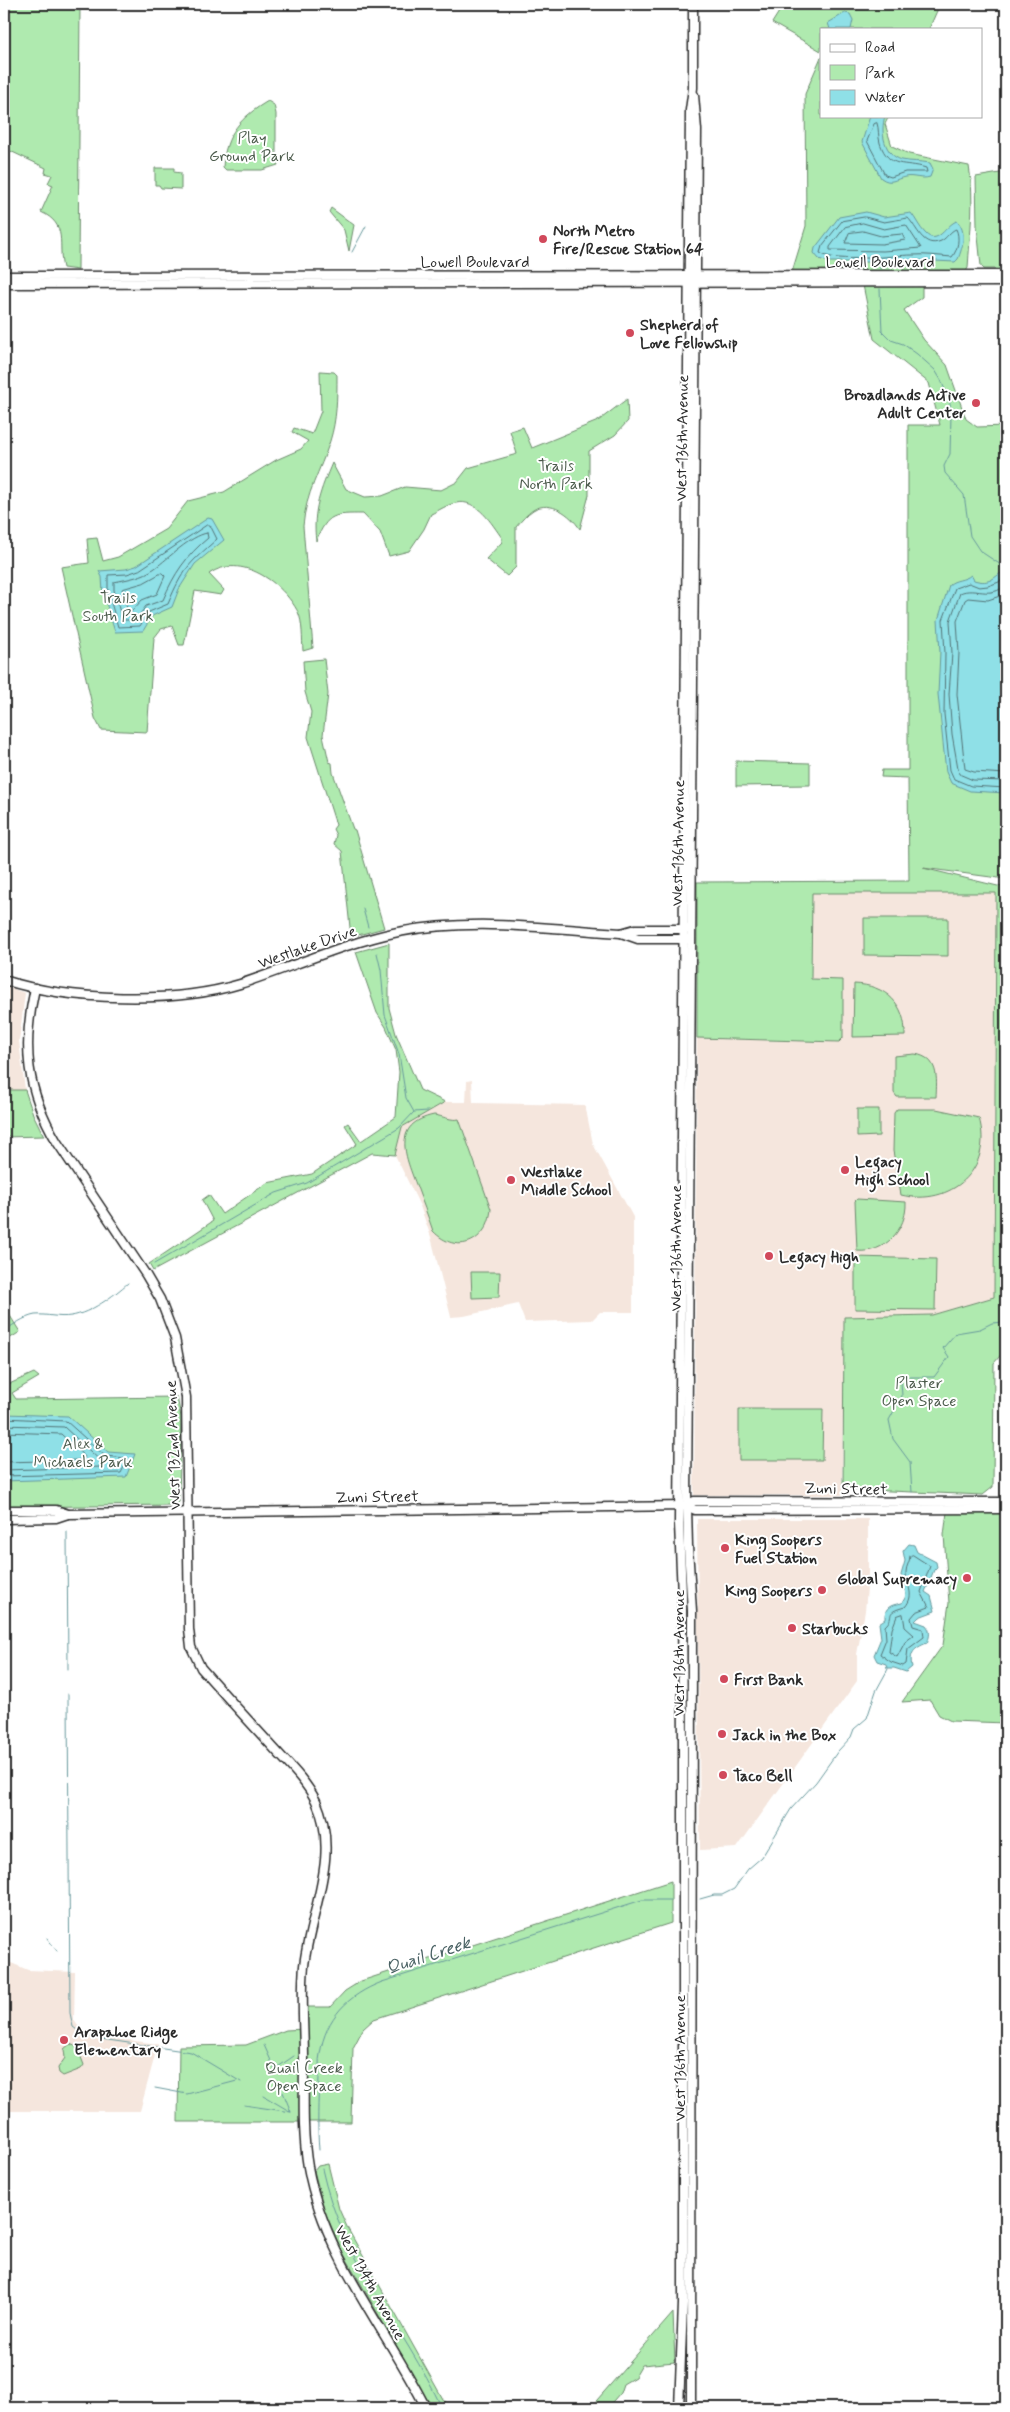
<svg xmlns="http://www.w3.org/2000/svg" width="1010" height="2412" font-family="Mynerve,sans-serif">
  <style>
    .built { fill: #f5e6dd }
    .green { fill: #afeaaf; stroke: #6d8a6d }
    .water { fill: #8fe0e7; stroke: #67989c }
    .lines { fill: none; stroke-linecap: round; stroke-linejoin: round }
    .shore { stroke: #537376; stroke-width: 1 }
    .stream { stroke: #67989c; stroke-width: 1 }
    .secondary-casing { stroke: #2b2b2b; stroke-width: 11 }
    .secondary { stroke: #fff; stroke-width: 8 }
    .poi-dot { fill: #d1495b; stroke: #fff; stroke-width: 2 }
    .labels { text-anchor: middle; stroke-width: 4; stroke-linejoin: round; paint-order: stroke }
    .park-label { font-size: 16px; fill: #4c5b4c; stroke: #fff }
    .poi-label { font-size: 16px; font-weight: bold; fill: #2b2b2b; stroke: #fff; text-anchor: start }
    .street-label { font-size: 16px; fill: #2b2b2b; stroke: #fff }
    .water-label { font-size: 18px; font-style: italic; fill: #496163; stroke: #fff }
  </style>
  <rect width="100%" height="100%" fill="#fff"/>
  <filter id="ink" filterUnits="userSpaceOnUse"><feTurbulence type="fractalNoise" baseFrequency=".02" numOctaves="2"/><feDisplacementMap in="SourceGraphic" scale="10" xChannelSelector="R" yChannelSelector="G"/><feConvolveMatrix kernelMatrix="1 2 1 2 8 2 1 2 1" color-interpolation-filters="sRGB"/></filter>
  <g filter="url(#ink)">
    <g class="built">
      <polygon points="812,893 997,893 994,1297 932,1315 844,1317 842,1495 694,1495 697,1038 838,1042 842,1038 843,980 811,979"/>
      <polygon points="4,986 25,993 19,1041 25,1090 4,1090"/>
      <polygon points="472,1080 473,1103 585,1105 593,1144 633,1217 633,1312 600,1312 592,1320 525,1322 518,1304 464,1316 451,1317 431,1237 420,1206 395,1155 402,1127 445,1102 466,1102 467,1081"/>
      <polygon points="697,1519 868,1519 868,1576 865,1611 857,1654 857,1681 737,1848 700,1850"/>
      <polygon points="4,1960 28,1970 75,1972 74,2020 80,2029 91,2035 158,2044 140,2111 4,2111"/>
    </g>
    <g class="green">
      <path d="M4,4H80L78,270L63,268C57,244 69,225 41,212L53,185L48,183L52,175L45,173L46,168L4,148Z"/>
      <polygon points="784,4 940,4 929,29 821,29 821,51 772,23"/>
      <path d="M821,57V116H889L885,124L892,146L909,154L969,166C975,199 970,234 968,268L966,271L792,272L806,226L805,94Z"/>
      <path d="M268,101L274,105L276,114V160L278,165L262,170H226L223,167C225,134 241,117 268,101Z"/>
      <polygon points="155,168 174,168 174,172 181,173 181,189 161,188 159,185 155,185"/>
      <polygon points="1006,172 1006,269 984,269 981,266 977,226 976,177"/>
      <polygon points="331,208 354,225 349,251 344,230 329,212"/>
      <polygon points="863,285 922,286 922,297 904,310 924,340 947,365 966,419 977,427 1006,426 1006,879 923,868 1006,888 1006,1349 994,1363 993,1487 983,1495 843,1489 844,1317 932,1315 994,1297 996,893 812,893 811,979 843,980 843,1038 839,1042 697,1038 697,882 909,881 908,778 881,777 882,770 908,770 908,425 940,425 929,383 874,339"/>
      <path d="M320,371L334,372L337,375C337,398 337,419 330,441C320,472 306,492 303,526L313,648L303,651C302,640 303,622 298,612C283,583 241,552 209,574L224,590L221,595L195,591L184,645H179L172,626L161,629L154,638L147,732L101,730L95,718L61,567L89,563L87,539L97,538L103,561L118,557L166,529L188,501L224,492L276,460L301,449L308,441L292,432L294,428L312,434L321,411Z"/>
      <path d="M627,399L628,421L615,435L589,451V495L580,529C571,515 551,499 533,510C527,514 521,521 516,527V567L507,576L486,559L502,542V538C492,524 477,498 456,503C448,504 438,511 431,514L424,529L409,551L389,556L380,532L363,514C334,514 328,513 316,541C312,511 321,489 332,463L346,489L365,497L382,496L405,487L441,490L457,482L468,468L517,454L510,431L523,427L532,448L598,421Z"/>
      <polygon points="324,659 328,694 323,735 329,762 332,763 333,773 353,829 355,830 384,928 351,937 342,851 334,844 336,835 333,829 336,825 308,737 311,712 305,692 303,661"/>
      <polygon points="736,761 810,763 810,785 736,786"/>
      <polygon points="864,918 948,918 948,956 864,955"/>
      <polygon points="389,943 389,1008 396,1034 420,1090 445,1102 402,1127 395,1155 372,1153 153,1271 149,1264 213,1221 202,1200 209,1195 222,1214 267,1183 312,1174 357,1144 345,1125 348,1123 361,1141 396,1117 399,1072 396,1050 386,1027 377,1013 356,952"/>
      <path d="M854,984C886,985 906,1004 905,1036L853,1037Z"/>
      <path d="M915,1054C939,1058 937,1078 936,1097H897L894,1093V1056Z"/>
      <polygon points="4,1090 25,1090 33,1114 44,1136 4,1137"/>
      <polygon points="857,1109 879,1109 879,1136 857,1137"/>
      <path d="M897,1109H936L979,1118C994,1169 951,1207 901,1195L893,1151L894,1113Z"/>
      <path d="M434,1115C442,1116 452,1121 459,1119L491,1209C488,1242 457,1256 433,1231C428,1216 422,1201 417,1187C406,1158 390,1124 434,1115Z"/>
      <path d="M857,1199L906,1202C907,1229 885,1254 857,1251L855,1201Z"/>
      <polygon points="855,1257 936,1259 935,1310 855,1309"/>
      <polygon points="471,1272 500,1272 499,1297 472,1298"/>
      <polygon points="4,1306 20,1332 4,1342"/>
      <polygon points="34,1373 39,1377 12,1393 16,1399 177,1397 181,1417 179,1502 174,1505 4,1507 4,1380 7,1385"/>
      <polygon points="739,1409 823,1409 822,1460 739,1460"/>
      <polygon points="947,1512 1006,1512 1006,1723 951,1721 939,1715 930,1700 902,1702 943,1645 949,1603 944,1535"/>
      <polygon points="671,1881 671,1923 374,2019 363,2029 353,2048 351,2122 178,2122 179,2046 246,2045 286,2030 304,2029 304,2007 330,2007 345,1991 361,1981"/>
      <polygon points="70,2044 77,2047 84,2065 81,2069 63,2076 59,2073 58,2068 65,2058 64,2049"/>
      <polygon points="328,2164 339,2209 348,2229 448,2408 432,2408 341,2249 325,2212 314,2171 318,2166"/>
      <polygon points="673,2313 675,2362 642,2365 635,2377 623,2384 620,2393 607,2408 590,2408"/>
    </g>
    <g class="water">
      <polygon points="845,13 850,14 853,20 851,29 830,29 828,23"/>
      <path d="M870,116H885C880,132 884,155 902,160C911,162 920,161 930,163L933,169L930,177C921,180 913,175 905,177C895,179 891,185 881,178L862,142Z"/>
      <path d="M866,212L884,217L911,213C916,219 919,227 925,233C938,247 946,224 957,221C967,231 963,247 958,259L955,262L914,260L885,262H828L819,259L814,253L815,248L839,217Z"/>
      <polygon points="208,518 212,519 224,540 195,564 179,589 172,607 152,616 143,631 115,632 103,593 102,577 99,571 126,569 136,566"/>
      <path d="M1006,570V793L970,791L951,783L946,772L938,694L940,652L938,620L949,585C955,579 964,581 971,575L974,580C991,585 993,577 1006,570Z"/>
      <polygon points="4,1411 6,1414 68,1416 108,1452 135,1454 126,1477 4,1481"/>
      <path d="M909,1544L914,1545L917,1552L936,1562L937,1567L934,1570L925,1592L931,1596L935,1611L919,1617L915,1621L926,1625C931,1631 930,1636 927,1643C914,1648 909,1653 912,1667L906,1672L894,1668H887L886,1664L877,1661L874,1655L881,1638L879,1623L885,1619C884,1606 892,1605 902,1603L905,1598L906,1594L901,1575L905,1561L903,1551Z"/>
    </g>
    <g class="lines">
      <g class="shore">
        <path d="M877,123C879,129 878,136 880,143C889,170 905,161 926,168L927,172H905L891,177L885,175L867,141L874,124Z"/>
        <path d="M865,217L884,222L908,218C917,227 923,249 941,241C947,238 950,231 956,229C960,237 958,250 952,257C939,256 925,254 913,255C892,255 836,264 820,253L822,246L842,221Z"/>
        <polygon points="863,223 884,229 906,225 921,248 883,251 830,250 830,247 845,227"/>
        <polygon points="863,231 881,236 902,234 905,240 882,244 845,243 849,233"/>
        <path d="M207,525H210L217,539C189,564 183,568 168,604L149,612L140,626L118,627L108,592V575L127,574L139,570Z"/>
        <path d="M207,533L208,538C186,556 174,574 163,600L146,606L136,620H122L114,590V582C128,579 143,577 155,568C169,558 190,536 207,533Z"/>
        <polygon points="162,573 165,576 157,594 142,600 131,612 128,612 122,589 143,583"/>
        <polyline points="1006,576 999,582 988,586 979,587 969,583 955,588 943,620 945,653 944,714 950,770 954,779 971,786 1006,788"/>
        <path d="M1006,585C990,600 975,586 960,593L950,621L952,653L949,694L952,734L959,774L973,780L1006,781"/>
        <polyline points="1006,594 988,600 968,598 965,600 957,621 959,653 957,694 965,769 974,772 1006,774"/>
        <polyline points="4,1418 66,1421 105,1456 125,1458 127,1461 121,1473 4,1476"/>
        <polyline points="4,1425 64,1427 104,1464 101,1467 4,1470"/>
        <polyline points="4,1432 61,1434 85,1457 82,1460 4,1462"/>
        <path d="M913,1555L930,1566L921,1592L929,1607L916,1612L911,1618L913,1626L923,1629L924,1637L908,1649L906,1664L903,1666L891,1662L880,1654L886,1639L885,1626C897,1615 882,1613 905,1607C916,1594 906,1586 906,1572C906,1566 910,1562 910,1556Z"/>
        <polygon points="903,1614 905,1627 914,1635 905,1642 897,1657 889,1652 892,1629 897,1616"/>
      </g>
      <g class="stream">
        <polyline points="352,252 366,226"/>
        <polyline points="880,262 880,269"/>
        <polyline points="880,289 882,331 891,340 903,344 917,354 935,370 941,380 950,403 951,415 950,454 944,466 945,473 964,495 970,536 980,551 1001,565 1005,572"/>
        <polyline points="363,909 368,927"/>
        <polyline points="414,1112 428,1111"/>
        <polyline points="154,1264 276,1193 307,1183 399,1128 414,1112 406,1098 399,1054 385,1015 381,970 377,953"/>
        <path d="M4,1331C13,1325 24,1317 35,1315C47,1314 59,1318 71,1316C91,1313 113,1296 128,1283"/>
        <polyline points="912,1492 910,1462 893,1439 889,1420 902,1396 901,1381 905,1377 934,1377 949,1357 943,1348 956,1333 980,1329 992,1323 1006,1322"/>
        <polyline points="67,1532 68,1669"/>
        <polyline points="68,1694 70,2013 73,2027 87,2037 191,2052 241,2082"/>
        <polyline points="774,1837 791,1809 816,1782 838,1751 851,1737 854,1729 867,1718 876,1691 888,1669"/>
        <polyline points="700,1899 714,1895 722,1895 734,1889 748,1869 762,1857 773,1839"/>
        <polyline points="47,1938 57,1951"/>
        <polyline points="264,2045 276,2072"/>
        <polyline points="275,2069 294,2056"/>
        <polyline points="155,2088 187,2094 237,2081"/>
        <polyline points="283,2092 291,2112"/>
        <polyline points="244,2105 291,2112 264,2096"/>
        <path d="M319,2150C317,2125 318,2102 319,2077C320,2069 318,2061 320,2054C326,2017 348,1995 382,1982L642,1900H670"/>
        <path d="M322,2169C341,2258 404,2327 442,2408"/>
      </g>
      <defs>
        <g id="secondary">
          <polyline points="4,276 1006,275"/>
          <polyline points="4,284 1006,282"/>
          <polyline points="621,933 635,929 688,929"/>
          <path d="M4,980C69,1001 174,1004 240,984C292,967 344,943 398,932C471,918 547,928 621,933L638,939H688"/>
          <path d="M35,988C22,1046 26,1090 57,1142L146,1275L160,1299L175,1338L186,1397L189,1629L191,1647L201,1668C224,1694 247,1719 270,1744C286,1762 305,1779 316,1801C341,1856 310,1911 304,1966C301,1997 304,2029 304,2060C304,2095 302,2132 308,2167C324,2257 386,2328 426,2408"/>
          <polyline points="687,1506 694,1501 1006,1502"/>
          <polyline points="4,1510 56,1510 68,1514 687,1506 695,1510 1006,1509"/>
          <polyline points="4,1519 56,1518 68,1514"/>
          <polyline points="679,2408 683,2304 683,1744 682,1595 679,1524 690,110 693,88 693,4"/>
          <polyline points="691,2408 692,1611 688,1547 687,1506 697,130 694,95"/>
        </g>
      </defs>
      <use href="#secondary" class="secondary-casing"/>
      <use href="#secondary" class="secondary"/>
    </g>
  </g>
  <g class="poi-dot">
    <circle cx="543" cy="239" r="5"/>
    <circle cx="630" cy="333" r="5"/>
    <circle cx="976" cy="403" r="5"/>
    <circle cx="845" cy="1170" r="5"/>
    <circle cx="511" cy="1180" r="5"/>
    <circle cx="769" cy="1256" r="5"/>
    <circle cx="725" cy="1548" r="5"/>
    <circle cx="967" cy="1578" r="5"/>
    <circle cx="822" cy="1590" r="5"/>
    <circle cx="792" cy="1628" r="5"/>
    <circle cx="724" cy="1679" r="5"/>
    <circle cx="722" cy="1734" r="5"/>
    <circle cx="723" cy="1775" r="5"/>
    <circle cx="64" cy="2040" r="5"/>
  </g>
  <g class="labels">
    <g class="park-label">
      <text x="252" y="143">Play<tspan x="252" dy="18">Ground Park</tspan></text>
      <text x="556" y="471">Trails<tspan x="556" dy="18">North Park</tspan></text>
      <text x="118" y="603">Trails<tspan x="118" dy="18">South Park</tspan></text>
      <text x="919" y="1388">Plaster<tspan x="919" dy="18">Open Space</tspan></text>
      <text x="83" y="1449">Alex &amp;<tspan x="83" dy="18">Michaels Park</tspan></text>
      <text x="304" y="2073">Quail Creek<tspan x="304" dy="18">Open Space</tspan></text>
    </g>
    <g class="poi-label">
      <text x="553" y="236">North Metro<tspan x="553" dy="18">Fire/Rescue Station 64</tspan></text>
      <text x="640" y="330">Shepherd of<tspan x="640" dy="18">Love Fellowship</tspan></text>
      <text x="966" y="400" text-anchor="end">Broadlands Active<tspan x="966" dy="18">Adult Center</tspan></text>
      <text x="855" y="1167">Legacy<tspan x="855" dy="18">High School</tspan></text>
      <text x="521" y="1177">Westlake<tspan x="521" dy="18">Middle School</tspan></text>
      <text x="779" y="1262">Legacy High</text>
      <text x="735" y="1545">King Soopers<tspan x="735" dy="18">Fuel Station</tspan></text>
      <text x="957" y="1584" text-anchor="end">Global Supremacy</text>
      <text x="812" y="1596" text-anchor="end">King Soopers</text>
      <text x="802" y="1634">Starbucks</text>
      <text x="734" y="1685">First Bank</text>
      <text x="732" y="1740">Jack in the Box</text>
      <text x="733" y="1781">Taco Bell</text>
      <text x="74" y="2037">Arapahoe Ridge<tspan x="74" dy="18">Elementary</tspan></text>
    </g>
    <g class="street-label">
      <text x="475" y="267">Lowell Boulevard</text>
      <text x="880" y="267">Lowell Boulevard</text>
      <text transform="translate(681 438) rotate(-89)" y="6">West 136th Avenue</text>
      <text transform="translate(677 843) rotate(-89)" y="6">West 136th Avenue</text>
      <text transform="translate(307 946) rotate(-19)" y="6">Westlake Drive</text>
      <text transform="translate(675 1248) rotate(-90)" y="6">West 136th Avenue</text>
      <text transform="translate(172 1445) rotate(-92)" y="6">West 132nd Avenue</text>
      <text transform="translate(846 1488) rotate(1)" y="6">Zuni Street</text>
      <text transform="translate(377 1496) rotate(-1)" y="6">Zuni Street</text>
      <text transform="translate(678 1653) rotate(-90)" y="6">West 136th Avenue</text>
      <text transform="translate(679 2058) rotate(-90)" y="6">West 136th Avenue</text>
      <text transform="translate(371 2282) rotate(61)" y="6">West 134th Avenue</text>
    </g>
    <g class="water-label">
      <text transform="translate(428 1955) rotate(-18)" y="6">Quail Creek</text>
    </g>
  </g>
  <rect width="1010" height="2412" fill="none" stroke="#fff" stroke-width="20"/>
  <rect x="10" y="10" width="990" height="2392" fill="none" stroke="#2b2b2b" stroke-width="2" filter="url(#ink)"/>
  <rect x="820" y="28" width="162" height="90" fill="#ffffff" stroke="#aaaaaa"/>
  <rect x="830" y="44" width="25" height="8" fill="#ffffff" stroke="#aaaaaa"/>
  <text x="865" y="52" font-size="15" fill="#2b2b2b">Road</text>
  <rect x="830" y="65" width="25" height="15" fill="#afeaaf" stroke="#aaaaaa"/>
  <text x="865" y="78" font-size="15" fill="#2b2b2b">Park</text>
  <rect x="830" y="90" width="25" height="15" fill="#8fe0e7" stroke="#aaaaaa"/>
  <text x="865" y="102" font-size="15" fill="#2b2b2b">Water</text>
</svg>
